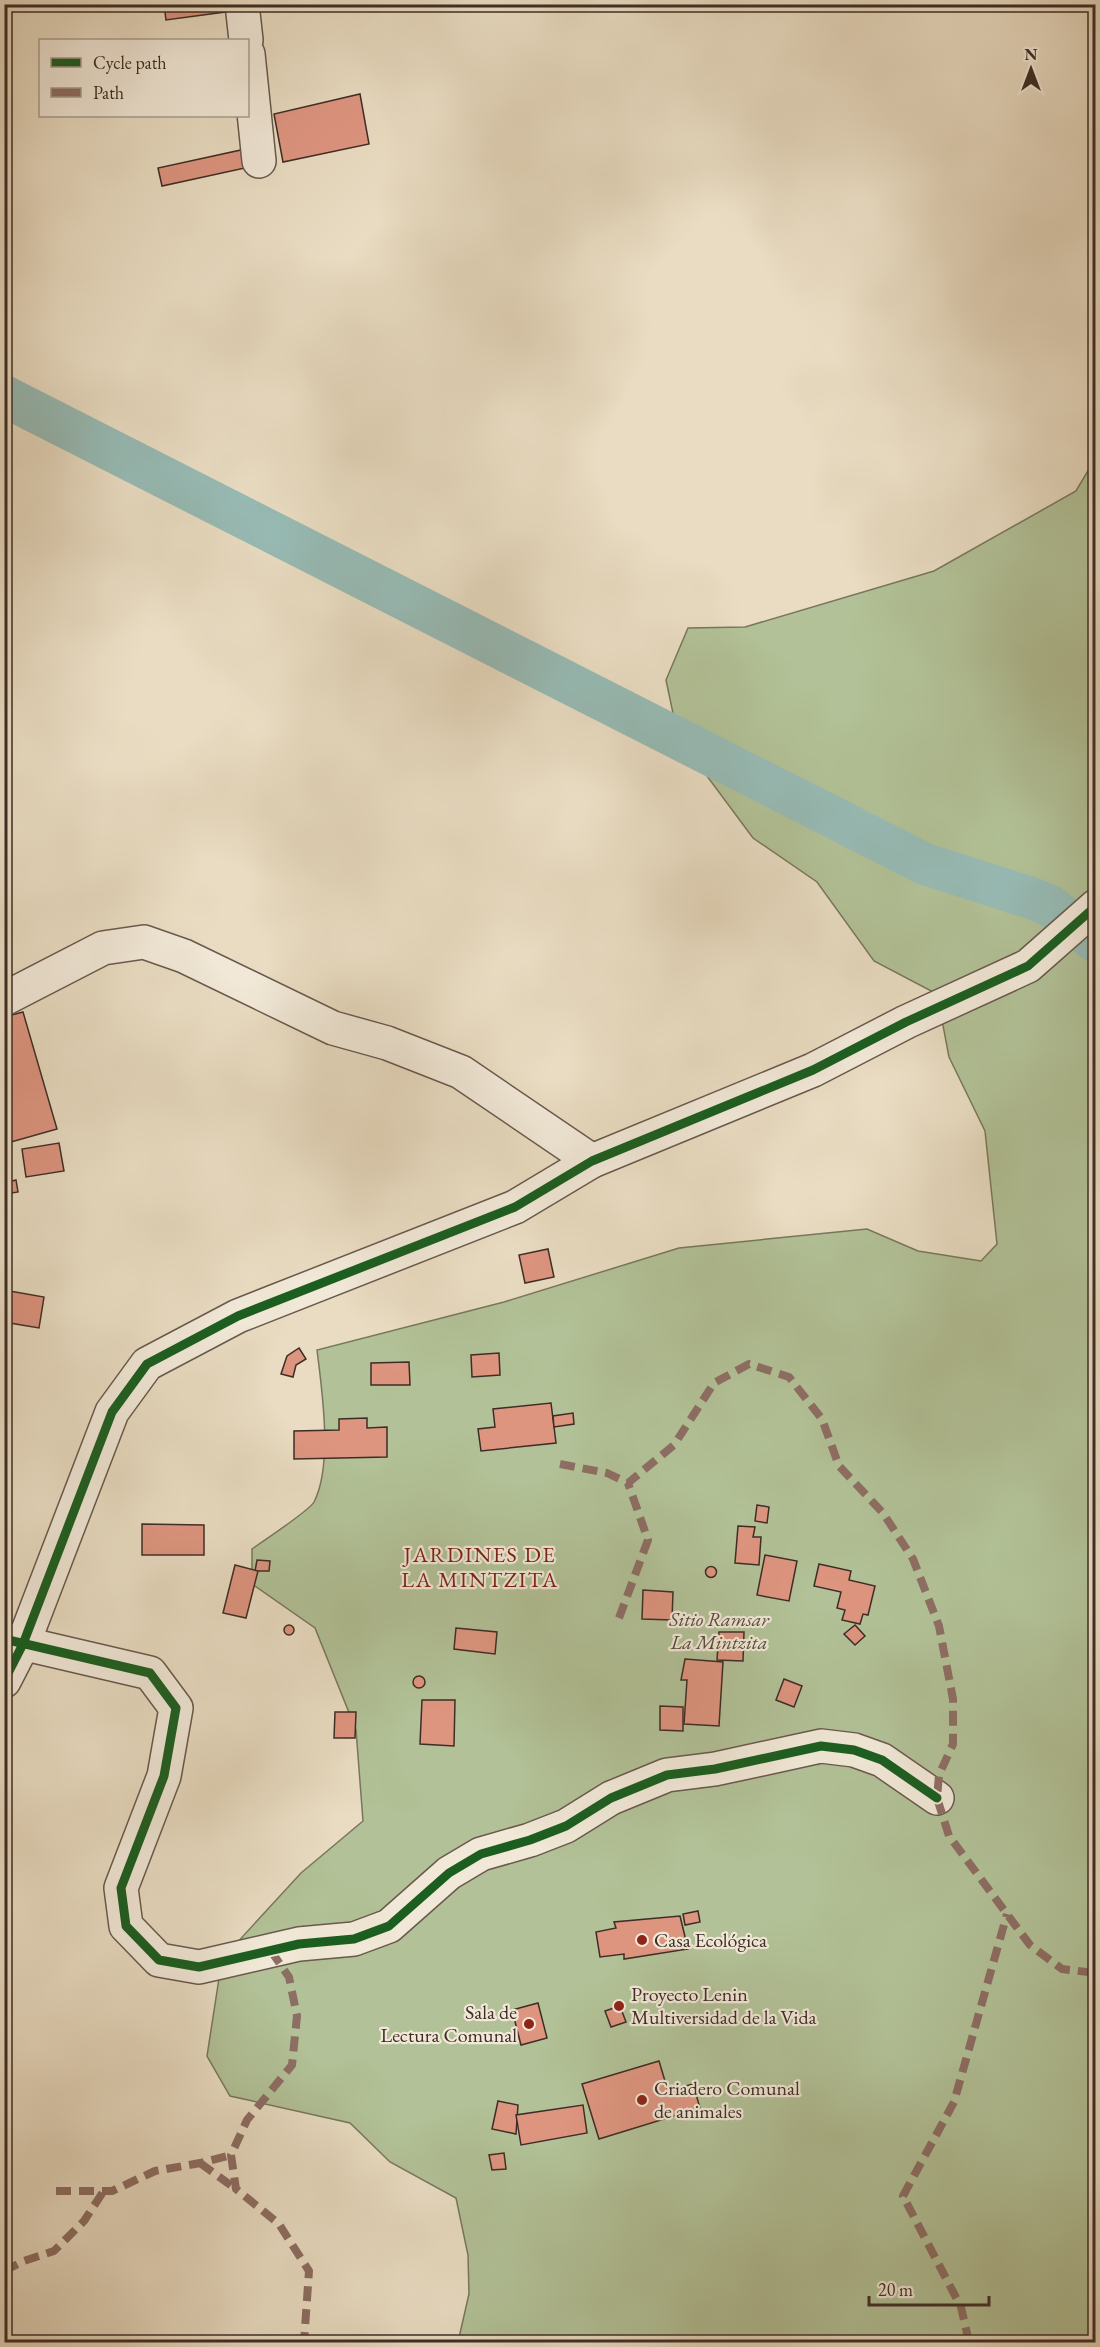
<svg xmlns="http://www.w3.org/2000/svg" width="1100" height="2347" font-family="'EB Garamond',serif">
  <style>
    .green { fill: #b2c197; stroke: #78775e; stroke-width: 1.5 }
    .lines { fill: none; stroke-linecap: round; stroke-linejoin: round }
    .canal { stroke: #97bbb5; stroke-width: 42 }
    .building { fill: #de9580; stroke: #3e2d26; stroke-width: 1.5 }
    .street-casing { stroke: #69594d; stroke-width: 36 }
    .street { stroke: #f1e8d7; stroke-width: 33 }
    .quiet { stroke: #8d6e63; stroke-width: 8; stroke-dasharray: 15 8; stroke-linecap: butt }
    .cycleway-casing { stroke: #f1e8d7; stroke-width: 13 }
    .cycleway { stroke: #1b5e20; stroke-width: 9 }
    .poi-dot { fill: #8f2418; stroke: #f1e8d7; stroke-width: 2 }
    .labels { text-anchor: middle; stroke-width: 4.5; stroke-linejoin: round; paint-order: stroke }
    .park-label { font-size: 20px; font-style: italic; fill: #554b3d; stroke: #f1e8d7 }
    .poi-label { font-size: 20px; fill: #3e2d26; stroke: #f1e8d7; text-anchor: start }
    .quarter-label { font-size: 22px; letter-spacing: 1.5px; fill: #7a1f14; stroke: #f1e8d7 }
  </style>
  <rect width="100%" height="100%" fill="#e9dcc2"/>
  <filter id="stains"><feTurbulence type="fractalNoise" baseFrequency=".00333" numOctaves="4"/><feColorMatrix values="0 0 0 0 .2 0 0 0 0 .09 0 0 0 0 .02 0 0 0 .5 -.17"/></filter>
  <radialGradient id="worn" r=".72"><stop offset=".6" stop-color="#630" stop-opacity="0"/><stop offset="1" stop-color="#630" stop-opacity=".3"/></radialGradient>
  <path class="green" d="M1095,459V2342H458L469,2294L468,2255L456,2198L390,2162L350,2123L230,2096L207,2056L222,1959L301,1873L363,1821L356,1730L315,1628L252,1584V1549C263,1541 309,1511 314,1502C333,1465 322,1390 317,1350L504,1302L679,1248L867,1229L918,1251L981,1261L997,1244L985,1131L949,1057L937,994L874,961L817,882L753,838L678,737L666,680L688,628L745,627L934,571L1076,491Z"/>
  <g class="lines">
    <polyline class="canal" points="4,396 925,864 1031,898 1049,905 1096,942"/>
  </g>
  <g class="building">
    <polygon points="164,4 224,4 225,12 166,20"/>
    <polygon points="360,94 369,144 283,162 274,114"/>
    <polygon points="241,150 245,168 162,186 158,168"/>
    <polygon points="23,1012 57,1129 4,1144 4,1017"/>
    <polygon points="59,1143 64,1171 26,1177 22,1149"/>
    <polygon points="16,1180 18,1192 6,1194 4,1183"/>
    <polygon points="548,1249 554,1277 525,1283 519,1255"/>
    <polygon points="4,1290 44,1297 39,1328 4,1322"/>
    <polygon points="299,1348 306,1359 296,1365 293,1377 281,1374 287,1356"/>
    <polygon points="499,1353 500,1375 472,1377 471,1355"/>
    <polygon points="409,1362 410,1385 371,1385 371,1363"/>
    <polygon points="551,1403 556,1443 481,1451 478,1429 495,1427 493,1409"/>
    <polygon points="573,1413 574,1424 554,1427 553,1416"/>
    <polygon points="367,1418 367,1428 387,1427 387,1457 294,1459 294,1431 339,1430 339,1419"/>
    <polygon points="757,1505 769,1507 767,1523 755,1521"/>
    <polygon points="142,1524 204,1525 204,1555 142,1555"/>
    <polygon points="738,1526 755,1527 753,1537 761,1537 759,1565 735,1563"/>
    <polygon points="765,1555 797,1561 789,1601 757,1595"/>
    <polygon points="257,1560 270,1561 269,1571 255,1571"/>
    <polygon points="819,1564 851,1571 849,1580 875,1586 868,1615 863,1614 860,1624 842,1620 845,1610 837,1608 841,1592 814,1586"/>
    <polygon points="235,1565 258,1571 246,1618 223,1613"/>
    <circle cx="711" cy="1572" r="5.5"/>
    <polygon points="643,1590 673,1592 672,1620 642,1619"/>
    <polygon points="855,1625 865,1636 855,1645 844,1634"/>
    <circle cx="289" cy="1630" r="5"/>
    <polygon points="456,1628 497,1632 495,1654 454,1649"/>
    <polygon points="719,1632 744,1632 743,1661 717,1660"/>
    <polygon points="685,1659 723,1662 719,1726 684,1724 687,1680 681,1680"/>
    <circle cx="419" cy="1682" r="6"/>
    <polygon points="784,1679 802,1686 794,1707 776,1700"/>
    <polygon points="422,1700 455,1700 454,1746 420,1744"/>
    <polygon points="660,1706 683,1707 683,1731 660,1730"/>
    <polygon points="335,1712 356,1712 355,1738 334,1738"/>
    <polygon points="698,1911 700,1922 685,1925 683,1914"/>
    <polygon points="680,1916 688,1949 624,1959 624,1954 600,1957 596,1932 616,1928 614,1922"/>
    <polygon points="538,2003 547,2038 521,2045 512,2010"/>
    <polygon points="620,2006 626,2022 611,2027 605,2011"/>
    <polygon points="659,2061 668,2091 693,2084 700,2108 599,2139 582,2084"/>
    <polygon points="498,2101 518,2105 516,2134 492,2129"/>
    <polygon points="583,2105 587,2133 521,2145 516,2115"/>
    <polygon points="504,2153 506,2169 492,2170 489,2155"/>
  </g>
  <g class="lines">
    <defs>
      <g id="street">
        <polyline points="242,4 246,40"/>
        <polyline points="248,54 259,161"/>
        <polyline points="4,999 103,948 144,942 184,956 333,1028 387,1043 461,1072 592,1161"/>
        <polyline points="4,1639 150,1673 176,1708 164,1776 121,1888 126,1926 159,1960 199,1967 299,1944 354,1939 389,1926 449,1873 481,1854 530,1840 566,1826 611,1798 667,1775 715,1769 821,1746 854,1750 882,1760 937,1798"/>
        <polyline points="4,1681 23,1644 112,1412 147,1364 238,1316 515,1207 592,1161 813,1070 906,1022 1028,966 1096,906"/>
      </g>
    </defs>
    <use href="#street" class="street-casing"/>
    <use href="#street" class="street"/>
    <g class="quiet">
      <polyline points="560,1464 607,1473 628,1483 674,1445 714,1383 749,1364 789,1377 822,1419 839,1466 883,1513 913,1559 939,1626 953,1699 953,1744 939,1775 937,1798 949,1836 1030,1945 1062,1969 1096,1973"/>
      <polyline points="619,1618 648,1540 628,1483"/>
      <polyline points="271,1951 289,1977 297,2016 292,2065 247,2120 231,2155 236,2189 279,2224 309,2271 304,2342"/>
      <polyline points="200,2163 236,2189"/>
      <polyline points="56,2191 112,2191 155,2171 200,2163 231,2155"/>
      <polyline points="4,2271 24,2261 54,2251 84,2221 103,2192"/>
      <polyline points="969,2342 961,2307 903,2196 954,2102 1007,1914"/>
    </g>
    <defs>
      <g id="cycleway">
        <polyline points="4,1639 150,1673 176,1708 164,1776 121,1888 126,1926 159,1960 199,1967 299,1944 354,1939 389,1926 449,1873 481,1854 530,1840 566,1826 611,1798 667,1775 715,1769 821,1746 854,1750 882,1760 937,1798"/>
        <polyline points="4,1681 23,1644 112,1412 147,1364 238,1316 515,1207 592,1161 813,1070 906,1022 1028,966 1096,906"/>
      </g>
    </defs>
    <use href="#cycleway" class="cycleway-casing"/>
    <use href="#cycleway" class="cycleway"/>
  </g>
  <g class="poi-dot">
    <circle cx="642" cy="1940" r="6"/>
    <circle cx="619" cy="2006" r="6"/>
    <circle cx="529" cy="2024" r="6"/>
    <circle cx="642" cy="2100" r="6"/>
  </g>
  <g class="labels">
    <g class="park-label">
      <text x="719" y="1626">Sitio Ramsar<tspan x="719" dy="23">La Mintzita</tspan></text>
    </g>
    <g class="poi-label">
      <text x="654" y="1947">Casa Ecológica</text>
      <text x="631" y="2001">Proyecto Lenin<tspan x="631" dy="23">Multiversidad de la Vida</tspan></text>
      <text x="517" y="2019" text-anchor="end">Sala de<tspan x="517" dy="23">Lectura Comunal</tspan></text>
      <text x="654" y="2095">Criadero Comunal<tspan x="654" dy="23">de animales</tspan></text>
    </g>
    <g class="quarter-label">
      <text x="480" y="1562">JARDINES DE<tspan x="480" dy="25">LA MINTZITA</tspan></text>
    </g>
  </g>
  <rect width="1100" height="2347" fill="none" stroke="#e9dcc2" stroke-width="24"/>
  <rect x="6" y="6" width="1088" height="2335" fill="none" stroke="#3e2d26" stroke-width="3"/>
  <rect x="12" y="12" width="1076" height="2323" fill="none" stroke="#3e2d26" stroke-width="1.5"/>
  <rect x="39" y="39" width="210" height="78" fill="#f1e8d7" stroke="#a99d90" stroke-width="1.5"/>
  <rect x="51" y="58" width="30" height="9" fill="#1b5e20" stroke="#a99d90" stroke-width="1.5"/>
  <text x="93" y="69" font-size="18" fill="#3e2d26">Cycle path</text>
  <rect x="51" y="88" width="30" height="9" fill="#8d6e63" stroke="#a99d90" stroke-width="1.5"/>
  <text x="93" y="99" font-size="18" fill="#3e2d26">Path</text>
  <g transform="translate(1031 69)" stroke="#f1e8d7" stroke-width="4.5" paint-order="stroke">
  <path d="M0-4.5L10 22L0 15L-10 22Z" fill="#3e2d26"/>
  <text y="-9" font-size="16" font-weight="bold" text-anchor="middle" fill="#3e2d26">N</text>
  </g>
  <path d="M869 2296v9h120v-9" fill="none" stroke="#3e2d26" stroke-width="3"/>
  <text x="878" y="2296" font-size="18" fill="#3e2d26" stroke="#f1e8d7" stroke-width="4.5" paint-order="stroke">20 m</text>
  <rect width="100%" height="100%" filter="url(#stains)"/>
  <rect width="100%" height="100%" fill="url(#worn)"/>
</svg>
